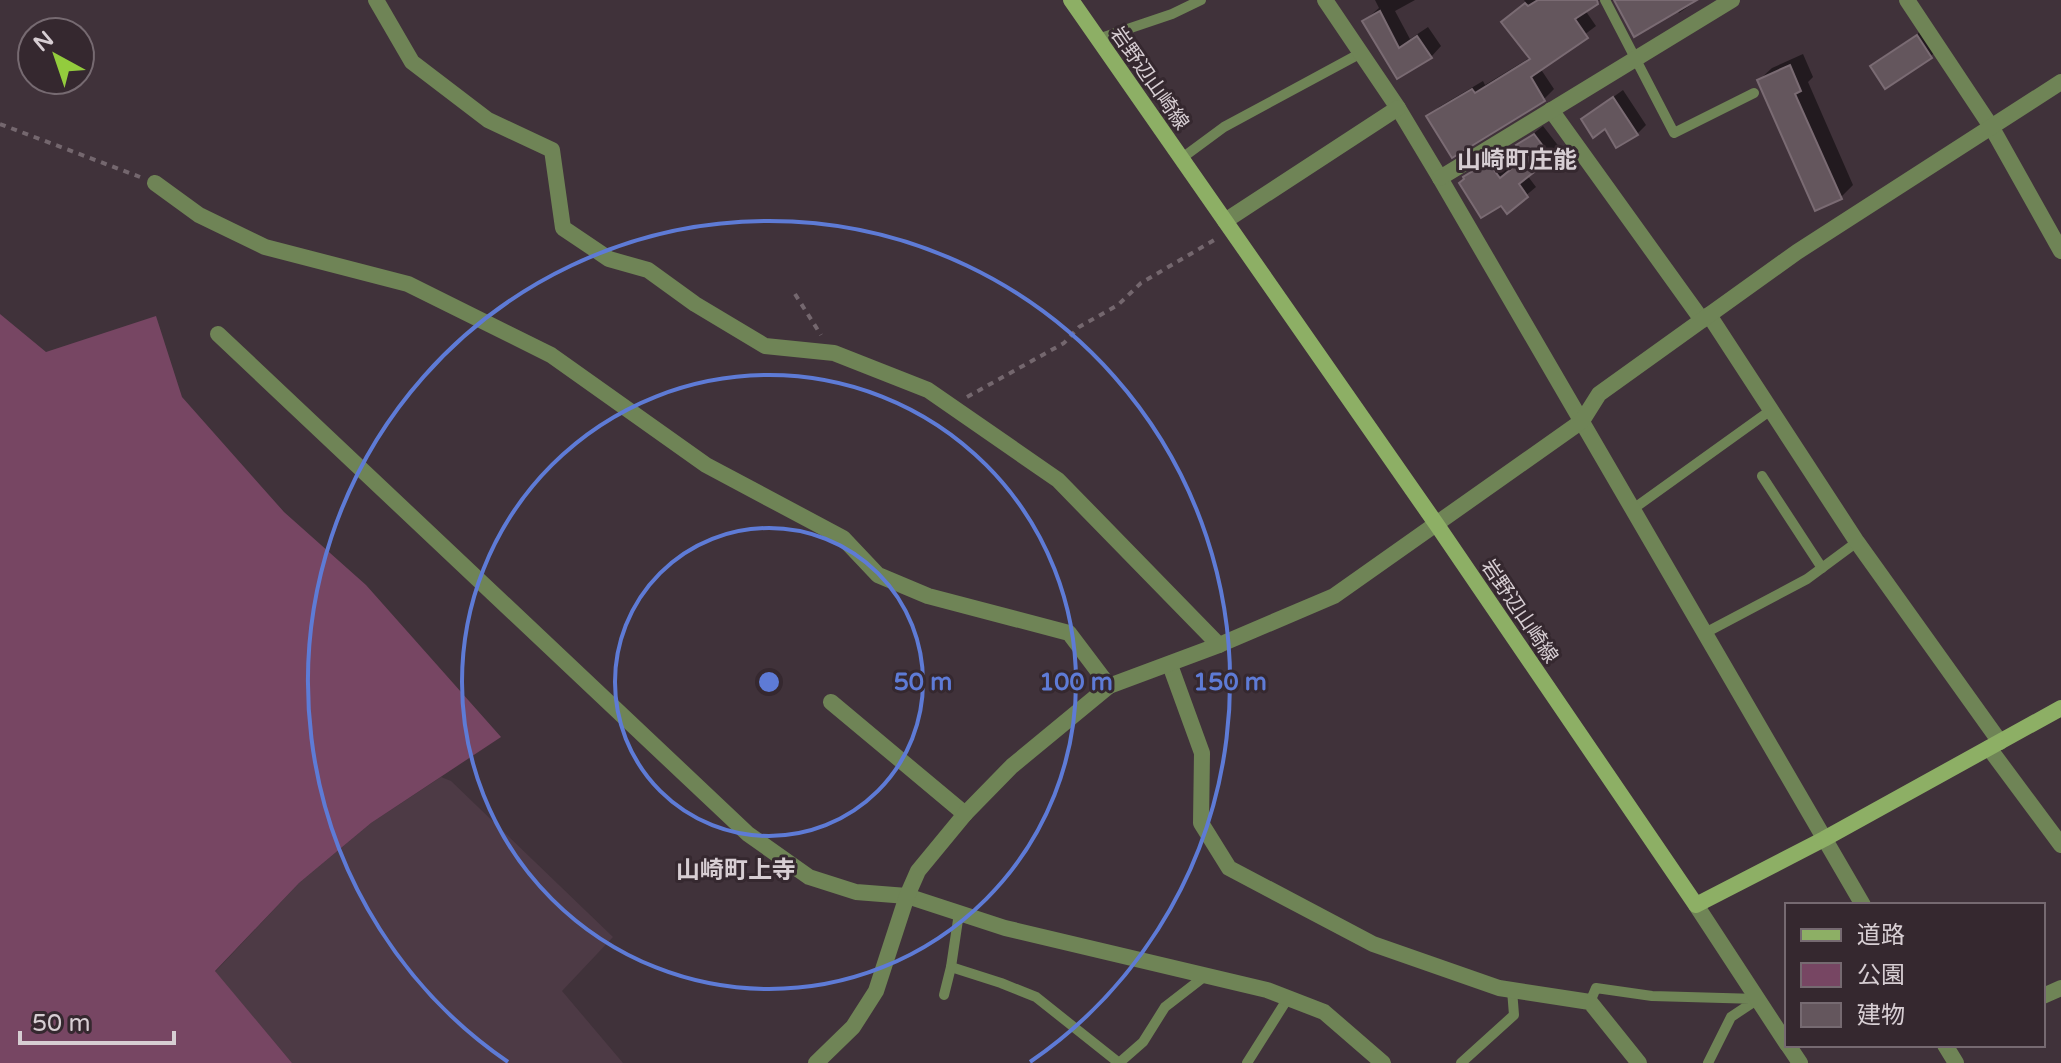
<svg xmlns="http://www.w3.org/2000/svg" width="2061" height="1063" font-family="'Varela Round','Noto Sans JP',sans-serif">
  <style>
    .built { fill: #4d3a45 }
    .green { fill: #774663 }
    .shadow { fill: #0007 }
    .building { fill: #64565d; stroke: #7a6b73; stroke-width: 2 }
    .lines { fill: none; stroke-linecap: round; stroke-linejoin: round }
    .path { stroke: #74676e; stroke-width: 4; stroke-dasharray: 6 6; stroke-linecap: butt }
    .lane { stroke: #6f8456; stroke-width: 10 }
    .street { stroke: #6f8456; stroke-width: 16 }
    .secondary { stroke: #8daf65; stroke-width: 16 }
    .ring { fill: none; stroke: #5e7bd6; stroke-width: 4 }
    .labels { text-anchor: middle; stroke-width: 6; stroke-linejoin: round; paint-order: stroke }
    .street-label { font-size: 20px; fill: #d7ced3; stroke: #35282f }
    .quarter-label { font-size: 24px; font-weight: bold; fill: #d7ced3; stroke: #35282f }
    .centre { fill: #5e7bd6; stroke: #35282f; stroke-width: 4 }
    .ring-label { font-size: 24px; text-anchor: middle; font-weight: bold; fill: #5e7bd6; stroke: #35282f; stroke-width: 6; stroke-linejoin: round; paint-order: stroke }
  </style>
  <rect width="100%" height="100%" fill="#40323a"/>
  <polygon class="built" points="441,777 451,781 613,937 562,991 623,1063 292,1063 215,972 299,883 371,823"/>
  <polygon class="green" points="0,314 46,352 156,316 182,397 284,512 366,585 501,737 371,823 299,883 215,971 292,1063 0,1063"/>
  <g class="shadow">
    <polygon points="1375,0 1415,0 1395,11 1410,39 1428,27 1441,46 1431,57 1397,77 1364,21 1379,8"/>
    <polygon points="1524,0 1599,0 1585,10 1596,26 1540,68 1554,89 1544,99 1452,155 1429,117 1439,107 1483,81 1485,85 1531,57 1514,14 1526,3"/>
    <polygon points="1616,0 1698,0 1679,13 1677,10"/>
    <polygon points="1926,28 1939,48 1930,57 1872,67 1881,58"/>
    <polygon points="1803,54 1813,77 1808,82 1853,185 1841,197 1759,80 1772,68"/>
    <polygon points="1623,90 1646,125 1637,134 1616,145 1606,126 1583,119"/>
    <polygon points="1543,126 1560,148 1527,175 1536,187 1507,211 1466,177 1474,168 1498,154 1510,170 1527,156 1519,145"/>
  </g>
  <g class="building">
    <polygon points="1538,0 1597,0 1598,4 1575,19 1588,38 1531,77 1545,101 1452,158 1426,116 1472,89 1475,93 1530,59 1501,22 1525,3 1528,6"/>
    <polygon points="1614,0 1697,0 1634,37"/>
    <polygon points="1380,11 1399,48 1417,36 1432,58 1397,79 1362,21"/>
    <polygon points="1917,35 1932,58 1885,89 1870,66"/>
    <polygon points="1790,65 1801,91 1795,94 1842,199 1815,211 1757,80"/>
    <polygon points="1613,97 1638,135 1616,148 1605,129 1593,138 1581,119"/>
    <polygon points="1534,134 1552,158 1519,184 1528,197 1507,214 1501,206 1481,218 1459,183 1464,179 1463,177 1488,162 1500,178 1526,157 1516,145"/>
  </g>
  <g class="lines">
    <g class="path">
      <polyline points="0,124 140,177"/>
      <polyline points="795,294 821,335"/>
      <polyline points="967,397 1064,343 1079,327 1118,305 1141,283 1216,239"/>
    </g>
    <g class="lane">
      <polyline points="1605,0 1674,133 1754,93"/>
      <polyline points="1098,39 1172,14 1201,0"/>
      <polyline points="1182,158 1224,127 1361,53"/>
      <polyline points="1762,476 1822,568"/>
      <polyline points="1633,509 1771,410"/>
      <polyline points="1705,633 1807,579 1857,542"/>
      <polyline points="951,967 1001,983 1036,997 1119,1063"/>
      <polyline points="944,995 951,967 959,913"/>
      <polyline points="1590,1002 1596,988 1652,996 1758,999 1731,1017 1708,1063"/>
      <polyline points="1119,1063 1143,1042 1165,1007 1205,976"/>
      <polyline points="1247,1063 1288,998"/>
      <polyline points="1461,1063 1514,1015 1512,990"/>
    </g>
    <g class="street">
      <polyline points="376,0 412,62 488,120 552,150 563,228 609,259 648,270 695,304 765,346 834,353 928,390 1058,480 1219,645"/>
      <polyline points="1325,0 1398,108 1440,178 1863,905"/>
      <polyline points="1907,0 1992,128 2061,251"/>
      <polyline points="1551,110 1702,320"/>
      <polyline points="1440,178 1732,0"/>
      <polyline points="155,183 199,215 265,247 408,284 551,355 706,465 843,538 878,575 928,596 1069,633 1109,686"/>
      <polyline points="1225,221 1398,108"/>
      <polyline points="1709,315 1857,542 2000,742"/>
      <polyline points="218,334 748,834 809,877 856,892 907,896 1005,928 1267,990 1324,1012 1383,1063"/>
      <polyline points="1170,665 1202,753 1201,823 1229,868 1373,944 1499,988 1590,1002 1639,1063"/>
      <polyline points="831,702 965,814"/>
      <polyline points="1989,748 2061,845"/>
      <polyline points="1696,905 1787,1044"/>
      <polyline points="2043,996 2061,988"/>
      <polyline points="1788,1045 1800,1063"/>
      <polyline points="1945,1045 1956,1063"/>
      <polyline points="816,1063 853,1027 876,991 907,896 918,871 965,814 1012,766 1109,686 1219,645 1334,596 1582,421 1599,394 1797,252 2061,82"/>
    </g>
    <polyline class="secondary" points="1071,0 1437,525 1696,905 1824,839 2061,708"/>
  </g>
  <g class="ring">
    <circle cx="769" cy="682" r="154"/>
    <circle cx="769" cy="682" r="307"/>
    <path d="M508 1062A461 461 0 1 1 1030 1062"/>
  </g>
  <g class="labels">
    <g class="street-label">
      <text transform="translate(1150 78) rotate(55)" y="7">岩野辺山崎線</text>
      <text transform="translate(1520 611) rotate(56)" y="7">岩野辺山崎線</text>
    </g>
    <g class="quarter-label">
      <text x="1517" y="168">山崎町庄能</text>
      <text x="736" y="878">山崎町上寺</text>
    </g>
  </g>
  <circle cx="769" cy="682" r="12" class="centre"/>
  <g class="ring-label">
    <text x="923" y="690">50 m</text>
    <text x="1076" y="690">100 m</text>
    <text x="1230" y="690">150 m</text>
  </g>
  <rect x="1785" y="903" width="260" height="144" fill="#35282f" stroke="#766a71" stroke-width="2"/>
  <rect x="1801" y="929" width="40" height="12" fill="#8daf65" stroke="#766a71" stroke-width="2"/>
  <text x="1857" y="943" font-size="24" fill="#d7ced3">道路</text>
  <rect x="1801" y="963" width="40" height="24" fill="#774663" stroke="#766a71" stroke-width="2"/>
  <text x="1857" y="983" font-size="24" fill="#d7ced3">公園</text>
  <rect x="1801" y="1003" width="40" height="24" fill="#64565d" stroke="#766a71" stroke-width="2"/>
  <text x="1857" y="1023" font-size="24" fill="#d7ced3">建物</text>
  <g transform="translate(56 56) rotate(320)"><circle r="38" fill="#35282f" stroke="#766a71" stroke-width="2"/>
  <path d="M0-6L14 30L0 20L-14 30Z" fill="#93cc3d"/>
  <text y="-12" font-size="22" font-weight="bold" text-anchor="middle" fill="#d7ced3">N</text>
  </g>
  <path d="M20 1031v12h154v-12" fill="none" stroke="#d7ced3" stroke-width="4"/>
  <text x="32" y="1031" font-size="24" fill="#d7ced3" stroke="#35282f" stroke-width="6" paint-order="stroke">50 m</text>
</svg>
